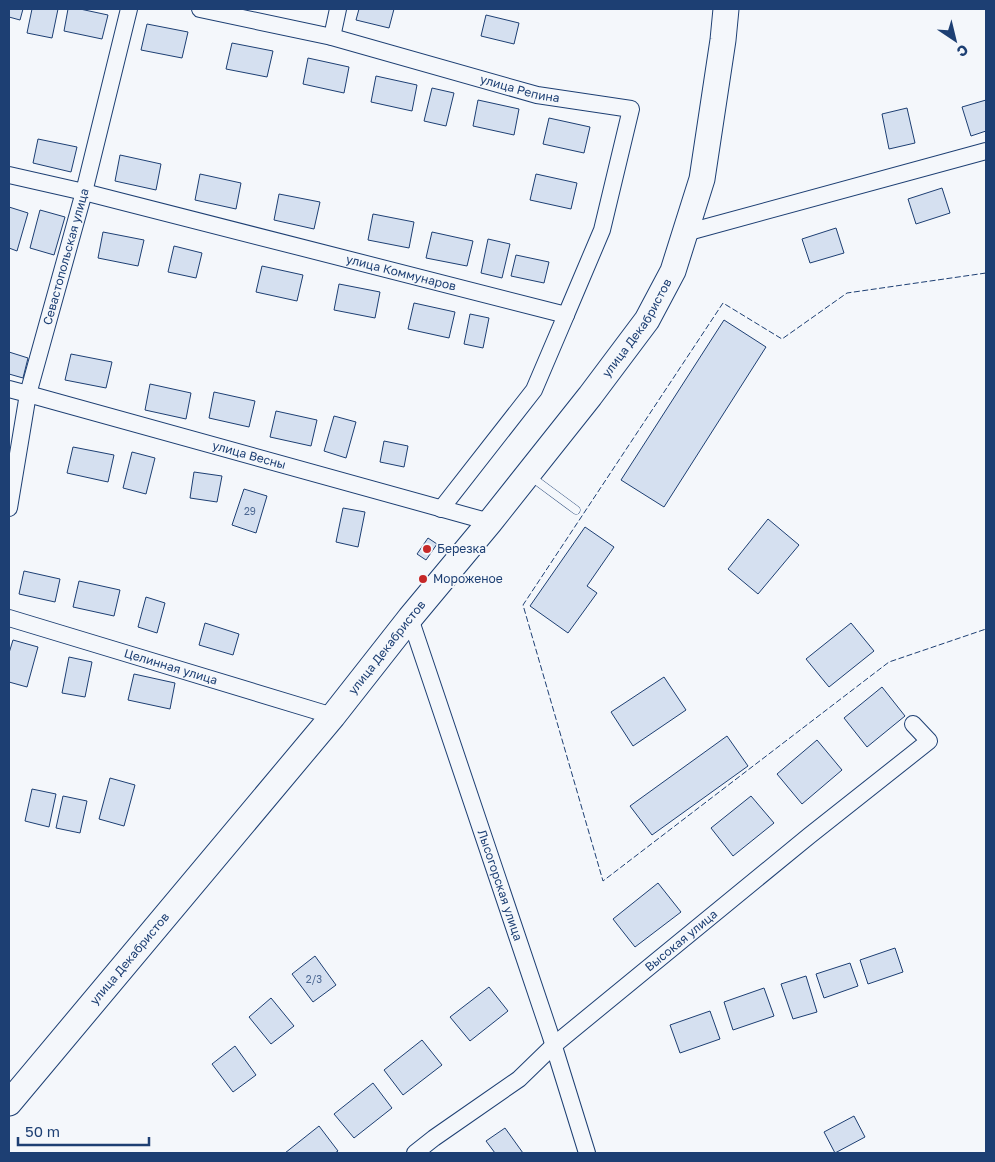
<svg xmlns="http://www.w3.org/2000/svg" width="995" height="1162" font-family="'Golos Text',sans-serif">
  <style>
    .building { fill: #d5e0f0; stroke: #1d3f73 }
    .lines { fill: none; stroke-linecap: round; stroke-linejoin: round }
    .service-casing { stroke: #1d3f73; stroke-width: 9 }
    .minor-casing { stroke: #1d3f73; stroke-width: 18 }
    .primary-casing { stroke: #1d3f73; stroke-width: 27 }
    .service { stroke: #f4f7fb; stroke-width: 8 }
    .minor { stroke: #f4f7fb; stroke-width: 16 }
    .primary { stroke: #f4f7fb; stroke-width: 25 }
    .fence { stroke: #1d3f73; stroke-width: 1; stroke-dasharray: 6 2.5; stroke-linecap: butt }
    .poi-dot { fill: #c62828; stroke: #f4f7fb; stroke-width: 2 }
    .labels { text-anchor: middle; stroke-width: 4; stroke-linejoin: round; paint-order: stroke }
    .number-label { font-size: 10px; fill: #4b6792 }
    .street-label { font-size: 12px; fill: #1d3f73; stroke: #f4f7fb }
    .poi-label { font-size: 12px; fill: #1d3f73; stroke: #f4f7fb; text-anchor: start }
  </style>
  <rect width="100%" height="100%" fill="#f4f7fb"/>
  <g class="building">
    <polygon points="9,9 23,9 20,20 9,17"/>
    <polygon points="32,9 58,9 52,38 27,33"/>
    <polygon points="68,9 80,9 108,15 102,39 64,31"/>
    <polygon points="359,9 394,9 389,28 356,20"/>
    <polygon points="486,15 519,23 514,44 481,36"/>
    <polygon points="147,24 188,32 182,58 141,50"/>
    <polygon points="232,43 273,51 267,77 226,69"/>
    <polygon points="308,58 349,67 344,93 303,84"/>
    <polygon points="376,76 417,85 412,111 371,102"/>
    <polygon points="432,88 454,93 446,126 424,121"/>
    <polygon points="478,100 519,109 514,135 473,126"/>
    <polygon points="986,100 986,131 971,136 962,107"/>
    <polygon points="907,108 915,143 889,149 882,114"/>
    <polygon points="549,118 590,127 584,153 543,144"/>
    <polygon points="38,139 77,147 71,172 33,163"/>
    <polygon points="120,155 161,164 156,190 115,181"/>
    <polygon points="200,174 241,183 236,209 195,200"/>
    <polygon points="536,174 577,183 571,209 530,200"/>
    <polygon points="942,188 950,213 916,224 908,199"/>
    <polygon points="279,194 320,202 314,229 274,220"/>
    <polygon points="9,207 28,213 17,251 9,248"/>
    <polygon points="40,210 65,217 54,255 30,248"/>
    <polygon points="373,214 414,222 409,248 368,240"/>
    <polygon points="836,228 844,253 810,263 802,239"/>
    <polygon points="103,232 144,240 138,266 98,258"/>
    <polygon points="432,232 473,241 467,266 426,258"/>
    <polygon points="488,239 510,244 502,278 481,273"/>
    <polygon points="174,246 202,253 196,278 168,272"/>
    <polygon points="516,255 549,262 544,283 511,276"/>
    <polygon points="262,266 303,275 297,301 256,292"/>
    <polygon points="339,284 380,292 375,318 334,310"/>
    <polygon points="414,303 455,312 449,338 408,329"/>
    <polygon points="470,314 489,318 483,348 464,344"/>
    <polygon points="724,320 766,347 664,507 621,480"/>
    <polygon points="9,352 28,358 23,378 9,374"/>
    <polygon points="71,354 112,362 106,388 65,380"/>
    <polygon points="150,384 191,393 186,419 145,410"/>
    <polygon points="214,392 255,401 249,427 209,418"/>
    <polygon points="276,411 317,420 311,446 270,437"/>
    <polygon points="334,416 356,422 346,458 324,451"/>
    <polygon points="384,441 408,446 404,467 380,462"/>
    <polygon points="73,447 114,455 108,482 67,473"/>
    <polygon points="132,452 155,458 146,494 123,488"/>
    <polygon points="194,472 222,476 217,502 190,498"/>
    <polygon points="244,489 267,496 256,533 232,525"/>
    <polygon points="343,508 365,512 358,547 336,542"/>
    <polygon points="768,519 799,545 758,594 728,569"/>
    <polygon points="585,527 614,547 587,586 597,593 568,633 530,606"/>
    <polygon points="428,538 437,544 426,560 417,554"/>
    <polygon points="24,571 60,579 55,602 19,594"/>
    <polygon points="79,581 120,590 114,616 73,607"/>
    <polygon points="146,597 165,603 157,633 138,627"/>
    <polygon points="205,623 239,634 233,655 199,645"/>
    <polygon points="851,623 874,651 829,687 806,659"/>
    <polygon points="13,640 38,647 27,687 9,682 9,653"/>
    <polygon points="69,657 92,662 85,697 62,693"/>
    <polygon points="134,674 175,683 170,709 128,700"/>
    <polygon points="664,677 686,710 633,746 611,712"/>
    <polygon points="882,687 905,716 867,747 844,718"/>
    <polygon points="727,736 748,766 652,835 630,806"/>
    <polygon points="817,740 842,770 802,804 777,774"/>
    <polygon points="110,778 135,785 124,826 99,819"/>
    <polygon points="32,789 56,794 49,827 25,821"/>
    <polygon points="63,796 87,801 80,833 56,828"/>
    <polygon points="751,796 774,823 733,856 711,828"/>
    <polygon points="658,883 681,912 635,947 613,919"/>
    <polygon points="895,948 903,972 868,984 860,960"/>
    <polygon points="315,956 336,985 313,1002 292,974"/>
    <polygon points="850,963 858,986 824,998 816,974"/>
    <polygon points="806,976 817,1012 793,1019 781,984"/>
    <polygon points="489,987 508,1011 470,1041 450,1017"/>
    <polygon points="764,988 774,1016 733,1030 724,1002"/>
    <polygon points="271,998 294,1026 271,1044 249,1017"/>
    <polygon points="710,1011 720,1039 680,1053 670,1025"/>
    <polygon points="422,1040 442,1065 403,1095 384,1070"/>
    <polygon points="235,1046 256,1075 233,1092 212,1064"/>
    <polygon points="373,1083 392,1108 354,1138 334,1114"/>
    <polygon points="854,1116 865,1137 835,1153 824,1132"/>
    <polygon points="319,1126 338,1151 335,1153 285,1153"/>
    <polygon points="505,1128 523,1153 495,1153 486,1141"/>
  </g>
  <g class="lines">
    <defs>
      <polyline id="service" points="530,476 576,510"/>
      <g id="minor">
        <path id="s1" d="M200,9L332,37L537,95L631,109L602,230L566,315"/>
        <polyline points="332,37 338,9"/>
        <path id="s2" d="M9,175L84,192L566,315L534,390L441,509"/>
        <polyline points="685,233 986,151"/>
        <path id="s3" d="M9,389L28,394L490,522"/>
        <path id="s4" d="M9,508L28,394L84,192L129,9"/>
        <path id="s5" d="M9,618L333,716"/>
        <path id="s6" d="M410,618L551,1037L587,1153"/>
        <path id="s7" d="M415,1153L434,1138L519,1079L554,1045L809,836L929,741L913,724"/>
      </g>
      <g id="primary">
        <path id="s8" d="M9,1103L333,716L410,618L490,522L590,396L647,320L673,271L702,179L723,40L726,9"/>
      </g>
    </defs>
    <use href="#service" class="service-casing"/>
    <use href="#minor" class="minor-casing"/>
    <use href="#primary" class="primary-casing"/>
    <use href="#service" class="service"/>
    <use href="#minor" class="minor"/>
    <use href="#primary" class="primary"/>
    <polyline class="fence" points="986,273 847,293 782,339 723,303 523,605 603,881 889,662 986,629"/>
  </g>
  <g class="poi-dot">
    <circle cx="427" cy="549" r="5"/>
    <circle cx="423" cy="579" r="5"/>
  </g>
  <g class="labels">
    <g class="number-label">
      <text x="250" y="515">29</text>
      <text x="314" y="983">2/3</text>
    </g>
    <g class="street-label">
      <text dy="4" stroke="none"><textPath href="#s1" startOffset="330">улица Репина</textPath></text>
      <text dy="4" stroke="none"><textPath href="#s4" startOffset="258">Севастопольская улица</textPath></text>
      <text dy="4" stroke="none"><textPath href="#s2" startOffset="404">улица Коммунаров</textPath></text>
      <text dy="4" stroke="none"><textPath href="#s8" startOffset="998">улица Декабристов</textPath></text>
      <text dy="4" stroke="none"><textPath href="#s3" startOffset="249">улица Весны</textPath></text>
      <text dy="4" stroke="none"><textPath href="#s8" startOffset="592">улица Декабристов</textPath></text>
      <text dy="4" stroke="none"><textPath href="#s5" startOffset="169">Целинная улица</textPath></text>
      <text dy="4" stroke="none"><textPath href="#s6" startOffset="282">Лысогорская улица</textPath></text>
      <text dy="4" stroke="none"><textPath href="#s7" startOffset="341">Высокая улица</textPath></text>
      <text dy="4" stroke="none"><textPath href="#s8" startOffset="188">улица Декабристов</textPath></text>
    </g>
    <g class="poi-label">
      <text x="437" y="553">Березка</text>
      <text x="433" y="583">Мороженое</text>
    </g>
  </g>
  <rect width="995" height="1162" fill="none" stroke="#1d3f73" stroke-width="20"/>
  <g transform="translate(955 40) rotate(145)" stroke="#f4f7fb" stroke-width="4" paint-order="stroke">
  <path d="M0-4L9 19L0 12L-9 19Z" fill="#1d3f73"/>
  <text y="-8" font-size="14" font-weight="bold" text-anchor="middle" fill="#1d3f73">С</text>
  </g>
  <path d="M18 1137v8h131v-8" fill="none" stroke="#1d3f73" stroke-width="2.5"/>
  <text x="25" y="1137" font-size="15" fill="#1d3f73" stroke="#f4f7fb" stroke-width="4" paint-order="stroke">50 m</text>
</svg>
